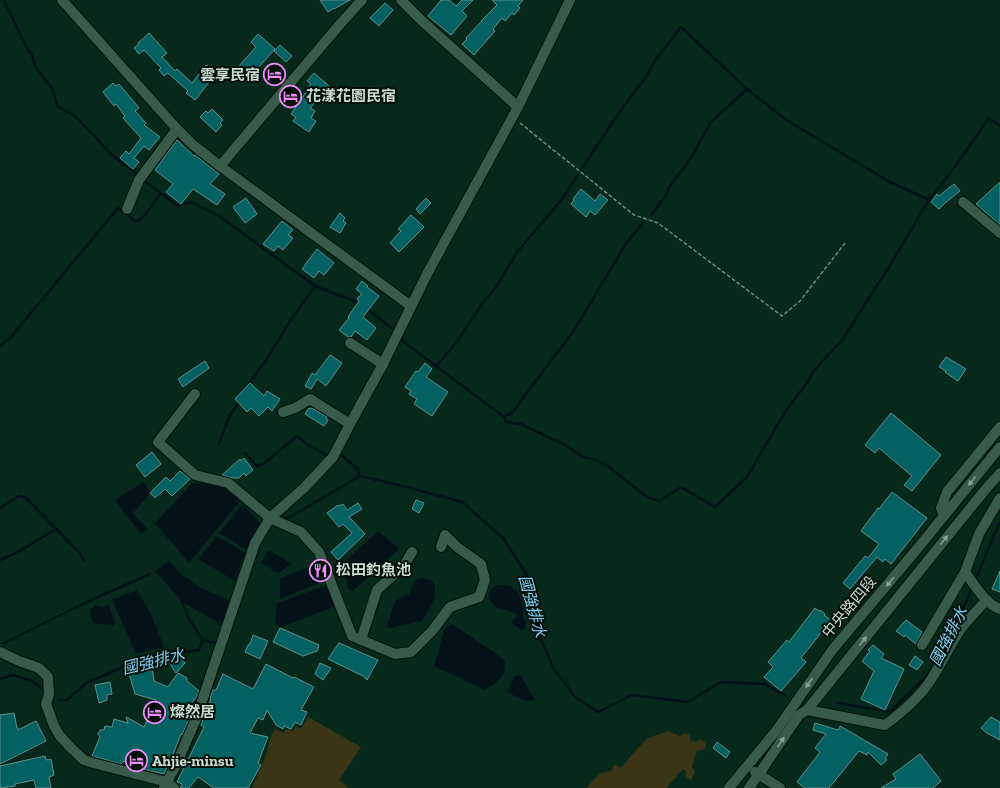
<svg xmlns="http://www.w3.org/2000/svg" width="1000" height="788" font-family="'Zilla Slab','Noto Sans TC',serif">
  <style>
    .green { fill: #3a3516 }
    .water { fill: #031118 }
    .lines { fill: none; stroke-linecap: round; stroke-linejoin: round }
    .stream { stroke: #031118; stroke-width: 2.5 }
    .building { fill: #036161; stroke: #638e8e }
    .minor-casing { stroke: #001107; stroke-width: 12 }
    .path { stroke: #718b80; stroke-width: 1.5; stroke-dasharray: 4 2; stroke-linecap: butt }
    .minor { stroke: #395b4b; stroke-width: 10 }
    .oneway { fill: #89a296 }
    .labels { text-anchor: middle; stroke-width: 4; stroke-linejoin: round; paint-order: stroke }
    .poi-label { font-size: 15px; font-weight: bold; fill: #caddd3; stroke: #030f09; text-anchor: start }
    .street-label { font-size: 15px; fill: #caddd3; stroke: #030f09 }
    .water-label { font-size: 16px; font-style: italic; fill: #7fd0f3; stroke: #030f09 }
  </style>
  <rect width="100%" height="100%" fill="#07291c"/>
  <g class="green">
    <polygon points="308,717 361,747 339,780 349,788 252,788 265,758 271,737 275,729 283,733 286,729 293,731 296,726 301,729"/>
    <polygon points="668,731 680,736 684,733 690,735 690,740 696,742 700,739 705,742 706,747 703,750 697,750 692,767 695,772 691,780 685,776 687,772 683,769 667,787 668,788 587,788 594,779 601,773 611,771 615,764 621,768 636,750 648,738"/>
  </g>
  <g class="water">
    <polygon points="144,482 149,491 147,497 133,513 148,529 141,534 116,502 117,498"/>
    <polygon points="193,483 224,483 240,501 189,563 155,523"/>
    <polygon points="243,504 261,525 246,550 219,533"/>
    <polygon points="378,531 399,549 353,591 349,590 341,565"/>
    <polygon points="217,536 246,553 241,562 235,581 198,559"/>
    <polygon points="269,550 292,564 278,573 261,563"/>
    <polygon points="169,561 182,575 202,588 230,601 220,627 216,621 182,602 155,571"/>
    <polygon points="312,566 319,583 280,599 280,578"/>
    <polygon points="422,578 431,580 435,585 434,601 422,621 390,628 387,626 395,601 409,594 415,580"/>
    <polygon points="328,585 336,606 282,627 275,623 277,603"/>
    <path d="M497,585C500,585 504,585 507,585C515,587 521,596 522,604C524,613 521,613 526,622L525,627L522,631L511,622L517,616L516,613C509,612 503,608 496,608C488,598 484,593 497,585Z"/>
    <polygon points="137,590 151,614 164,647 136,654 112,600"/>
    <polygon points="96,605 102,607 109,605 115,624 113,626 93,623 90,610"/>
    <polygon points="452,624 505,660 504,674 497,682 485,690 434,666 445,628"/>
    <polygon points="515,675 521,676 535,700 525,701 507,692"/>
  </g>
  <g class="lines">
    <g class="stream">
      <polyline points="4,0 28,50 32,55 35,66 53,90 57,106 75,116 112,155 138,175"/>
      <polyline points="581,170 621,110 645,78 656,59 681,27 747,89"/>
      <polyline points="142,179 178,206 184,203 193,203 219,216 315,286"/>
      <polyline points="652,214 667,194 669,187 689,161 711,122 747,89 785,119 888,181 929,200"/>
      <path d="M129,216C131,218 134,222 137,221C145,219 156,199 161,193"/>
      <polyline points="367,309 393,329"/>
      <polyline points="402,339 405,343 504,417 506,422 521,424 565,445 583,457 596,460 608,466 647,497 659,501 681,487 715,507 747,477 785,412 809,380 812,373 842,340 889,267 929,200 959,161 989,118 1000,126"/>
      <polyline points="0,346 11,337 118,208 121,210"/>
      <polyline points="436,366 456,343 484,301 495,289 517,252 563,198 578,175"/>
      <polyline points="247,387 252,379 265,362 290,321 315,286 359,303"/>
      <polyline points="504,417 513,412 525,395 573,332 627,242 643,223"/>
      <polyline points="219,444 229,417 240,400"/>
      <polyline points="245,453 257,466 265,463 297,436 308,445 327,455"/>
      <polyline points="338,456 342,456 358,469 360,476"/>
      <polyline points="0,508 19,496 25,497 77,550 85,561"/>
      <polyline points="281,520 290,517 360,476 407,487 462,502 503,538 527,575 540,637 554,669 575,697 598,712 632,695 688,702 721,682 765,684 786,696"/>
      <polyline points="0,560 18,552 56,529"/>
      <polyline points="975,581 999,524 1000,523"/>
      <polyline points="182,602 189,619 203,640"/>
      <polyline points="4,643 91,600 150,574"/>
      <polyline points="942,652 954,629 972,588"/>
      <polyline points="0,679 13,675 32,681 46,692"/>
      <polyline points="59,700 67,700 86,683 130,664 181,653 199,650 203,640 217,643 218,642"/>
      <polyline points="838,703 890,712 931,672"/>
    </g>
  </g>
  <g class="building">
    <polygon points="320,0 350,0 334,9 334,8 328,12"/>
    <polygon points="441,0 449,0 456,6 462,0 473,0 462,11 467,16 451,35 428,16"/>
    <polygon points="492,0 523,0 518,6 520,8 514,15 512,13 505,21 502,18 493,29 495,31 474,55 462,44 467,39 466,38 482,21 481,21 497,5"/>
    <polygon points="385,3 393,10 379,26 370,18"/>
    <polygon points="149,33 167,53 162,57 175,71 177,69 192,83 206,65 216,71 209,81 210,81 195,100 186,93 188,91 168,73 164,76 159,70 161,68 144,50 139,54 134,48 139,44 138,43"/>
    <polygon points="258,34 275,49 257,69 259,71 251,79 248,76 244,81 235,73 239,68 238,67 256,47 251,42"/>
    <polygon points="280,45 292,56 286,62 274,51"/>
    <polygon points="314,73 329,86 310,108 315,111 311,118 316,121 309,132 293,121 296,117 291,114 306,92 305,91 311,84 307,81"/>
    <polygon points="113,83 116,86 119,84 139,108 135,111 146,123 144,125 160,137 149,150 144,146 134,158 139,162 133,169 120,158 126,151 129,154 141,138 123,118 125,116 116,104 114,106 103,92"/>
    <polygon points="212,109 223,120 220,123 222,125 216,132 200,117 206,111 208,113"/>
    <polygon points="177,140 194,156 195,155 219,174 210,184 225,194 217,205 193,189 181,204 166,192 173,184 155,170"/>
    <polygon points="1000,182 1000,225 976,204"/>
    <polygon points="954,184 960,191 945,203 939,209 931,202 937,194 939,196"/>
    <polygon points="581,189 595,201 600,194 608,200 595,215 590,211 586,217 571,204 574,200 573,199"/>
    <polygon points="246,198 257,214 245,223 233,207"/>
    <polygon points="426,198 431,203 420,214 416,209"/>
    <polygon points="340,213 345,218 343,221 346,223 340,233 330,227"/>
    <polygon points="411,215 424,227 399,252 390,243 401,231 398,229"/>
    <polygon points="282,221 293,230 288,235 293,238 283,250 278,246 274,251 263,244"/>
    <polygon points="317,249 334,263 324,275 319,271 314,278 302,269"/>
    <polygon points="362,281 368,286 367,287 379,296 363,317 376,328 367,340 355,331 351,337 348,337 339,330 349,318 348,317 359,301 357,299 362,294 356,289"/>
    <polygon points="330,355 342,363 326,386 317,379 311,389 305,386 312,373 315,375"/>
    <polygon points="946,357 966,369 958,381 945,372 946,371 939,367"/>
    <polygon points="205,361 209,368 183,387 178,379"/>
    <polygon points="425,363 432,369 426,377 448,392 432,416 414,404 417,399 409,394 411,391 405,387 416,371 418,372"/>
    <polygon points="250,383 264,396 267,391 280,399 272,411 268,407 259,416 251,408 247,412 235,399"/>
    <polygon points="309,408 310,409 312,408 327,417 326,419 328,420 324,426 305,414"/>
    <polygon points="891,413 941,455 912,491 904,485 912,476 879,448 875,453 865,445"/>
    <polygon points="152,452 161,464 145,477 136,465"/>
    <polygon points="244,458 253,470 246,476 244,473 239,478 232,478 222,475 240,459 241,461"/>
    <polygon points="180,471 190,479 172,496 165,489 155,498 150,493 166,477 170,481"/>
    <polygon points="892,492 927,518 891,564 885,559 883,562 877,557 850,589 843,583 865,556 868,558 879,544 861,531 878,508 879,509"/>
    <polygon points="416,500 424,503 419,513 412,509"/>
    <polygon points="358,503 362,509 349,517 365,534 338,560 331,552 352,533 343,524 339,527 327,513 338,505 339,506 343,504 347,510"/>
    <polygon points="1000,571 1000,592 992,589"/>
    <polygon points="815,608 819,611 820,610 825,614 824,615 831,620 801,658 806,662 781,691 764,677 773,667 768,662 787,640 789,642"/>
    <polygon points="906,620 922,632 916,644 905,635 904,637 896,631"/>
    <polygon points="280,628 319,645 317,651 303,656 273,642"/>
    <polygon points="253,635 268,641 260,659 245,652 248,645 250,644"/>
    <polygon points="339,643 378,660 367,680 363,676 328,659"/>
    <polygon points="873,645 884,654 881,658 904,669 885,710 861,699 874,671 862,661 870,651 868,650"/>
    <polygon points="915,656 923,662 917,670 909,665"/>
    <polygon points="180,657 185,663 176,673 167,659"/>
    <polygon points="320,663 331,668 323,680 315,674"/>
    <polygon points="266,664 293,678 294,677 314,687 301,710 307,712 301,725 295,722 291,729 284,726 283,729 276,725 267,710 263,720 258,718 250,733 268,737 258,763 261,765 248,788 214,788 198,777 189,788 180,788 182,784 177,782 204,727 201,725 207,708 211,699 210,698 213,690 216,690 223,674 253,689"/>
    <polygon points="152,666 154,681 168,687 178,673 187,678 187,681 199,691 197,696 188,708 192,711 190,717 182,735 181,734 170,762 164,774 130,766 124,761 121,764 92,756 100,737 98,734 100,730 104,730 105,726 112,727 114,719 128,723 126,717 144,727 156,700 135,694 128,670"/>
    <polygon points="110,682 112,694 107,695 107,700 99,703 95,685"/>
    <polygon points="14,713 17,728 18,728 18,730 36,721 46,741 0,764 0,715"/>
    <polygon points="991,717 1000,722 1000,740 987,733 981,728"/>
    <polygon points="815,723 838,730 840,726 888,754 885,758 887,760 881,765 868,752 867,755 859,751 829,788 805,788 797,782 820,752 815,748 826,734 813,730"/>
    <polygon points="717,742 730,752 726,758 713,748"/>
    <polygon points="920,754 941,781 933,788 881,788 896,779 893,774"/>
    <polygon points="45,756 46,760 51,759 54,775 49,777 51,788 36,788 34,780 15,784 15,786 0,788 0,766"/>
  </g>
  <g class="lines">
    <defs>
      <g id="minor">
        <polyline points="62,0 177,129 193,145 220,166 411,306"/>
        <polyline points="401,0 422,21 518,107"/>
        <polyline points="220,166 341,23 362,0"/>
        <polyline points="963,202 1000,233"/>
        <polyline points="127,209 139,180 177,129"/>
        <polyline points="350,343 383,364"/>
        <polyline points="195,394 158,442 195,475 228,483 270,518 301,532 319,552 352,636 395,654 411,652 432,631 450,607 479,597 485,580 481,564 457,547 445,535 441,547"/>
        <polyline points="283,412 295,408 310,399 350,424"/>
        <polyline points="944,516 941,508 947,492 1000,427"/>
        <path d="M965,572C975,585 984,603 1000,609"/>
        <polyline points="361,640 377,590 405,564 412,552"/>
        <polyline points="922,645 965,572 979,534 1000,498"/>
        <polyline points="0,652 19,661 39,668 48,677 49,694 46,704 54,726 60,736 71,748 84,760 93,763 167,782 164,788"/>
        <path d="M807,710L885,725C901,713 922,695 932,678C941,664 948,649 957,635C965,622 976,611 987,600"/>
        <polyline points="755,772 780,788"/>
        <polyline points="174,788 167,782 176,765 196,719 255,543 270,518 304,488 333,457 350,424 383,364 427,274 518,107 570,0"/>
        <polyline points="729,788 776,731 833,649 918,548 1000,447"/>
        <polyline points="749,788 759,774 799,715 807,710 985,490 1000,473"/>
      </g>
    </defs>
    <use href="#minor" class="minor-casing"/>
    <polyline class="path" points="520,123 634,215 658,223 782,316 800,301 845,243"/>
    <use href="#minor" class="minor"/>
  </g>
  <defs><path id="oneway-solid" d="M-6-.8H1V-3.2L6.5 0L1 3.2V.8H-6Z"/></defs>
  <g class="oneway">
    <use href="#oneway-solid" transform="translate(972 481) rotate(129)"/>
    <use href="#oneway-solid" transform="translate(944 540) rotate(-51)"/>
    <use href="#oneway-solid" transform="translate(890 582) rotate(130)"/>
    <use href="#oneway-solid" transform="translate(863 641) rotate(-51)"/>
    <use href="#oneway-solid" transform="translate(809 683) rotate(125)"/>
    <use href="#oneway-solid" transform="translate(781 742) rotate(-56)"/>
  </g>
  <defs>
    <symbol id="hotel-ring" viewBox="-11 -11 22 22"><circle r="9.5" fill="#030f09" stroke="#ee8cf9" stroke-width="1.5"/><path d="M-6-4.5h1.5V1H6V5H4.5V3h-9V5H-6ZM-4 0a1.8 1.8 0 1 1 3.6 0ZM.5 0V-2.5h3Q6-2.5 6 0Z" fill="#ee8cf9"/></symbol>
    <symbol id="restaurant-ring" viewBox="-11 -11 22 22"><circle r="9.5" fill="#030f09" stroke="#ee8cf9" stroke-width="1.5"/><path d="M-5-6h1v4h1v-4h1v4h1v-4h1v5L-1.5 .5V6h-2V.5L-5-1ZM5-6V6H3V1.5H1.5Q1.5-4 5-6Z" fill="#ee8cf9"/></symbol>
  </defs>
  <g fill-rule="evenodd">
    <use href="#hotel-ring" x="262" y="62" width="25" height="25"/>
    <use href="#hotel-ring" x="278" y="84" width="25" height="25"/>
    <use href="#restaurant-ring" x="308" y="558" width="25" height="25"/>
    <use href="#hotel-ring" x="142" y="700" width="25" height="25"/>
    <use href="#hotel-ring" x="124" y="748" width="25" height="25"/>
  </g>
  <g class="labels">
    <g class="poi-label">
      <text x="260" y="80" text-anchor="end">雲享民宿</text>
      <text x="306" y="101">花漾花園民宿</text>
      <text x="336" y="575">松田釣魚池</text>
      <text x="170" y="717">燦然居</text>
      <text x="152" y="766">Ahjie-minsu</text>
    </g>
    <g class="street-label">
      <text transform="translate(849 607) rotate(-50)" y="5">中央路四段</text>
    </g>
    <g class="water-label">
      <text transform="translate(533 606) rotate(75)" y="6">國強排水</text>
      <text transform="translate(948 636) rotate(-63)" y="6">國強排水</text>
      <text transform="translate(153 661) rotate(-14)" y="6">國強排水</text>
    </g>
  </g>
</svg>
